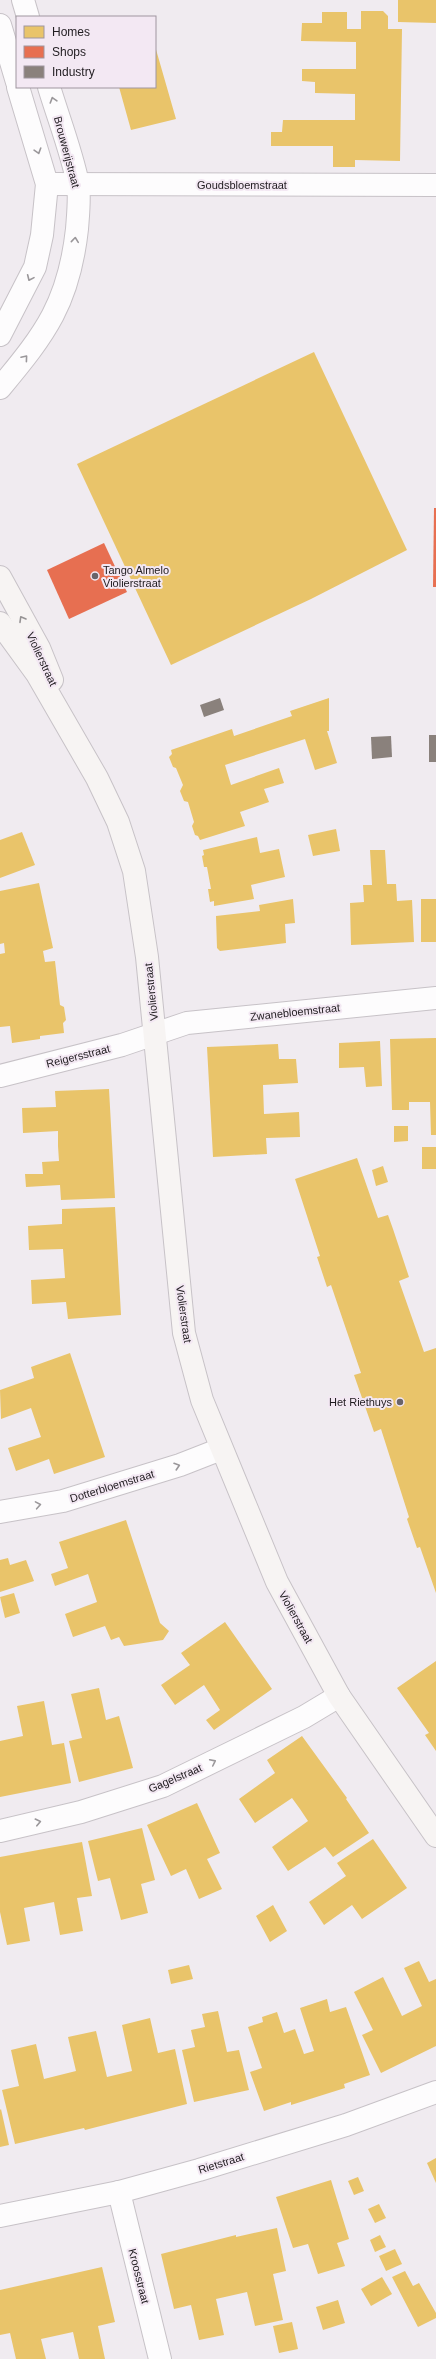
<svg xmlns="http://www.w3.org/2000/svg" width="436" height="2359" font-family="Arial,sans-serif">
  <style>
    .homes { fill: #e9c46a }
    .shops { fill: #e76f51 }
    .industry { fill: #8a817c }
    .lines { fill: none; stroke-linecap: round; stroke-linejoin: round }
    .street-casing { stroke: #c7c2c7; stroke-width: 24 }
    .secondary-casing { stroke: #c7c2c7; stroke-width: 24 }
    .street { stroke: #fdfcfd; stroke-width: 22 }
    .secondary { stroke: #f7f4f3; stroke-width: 22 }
    .oneway { stroke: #9a979a }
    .oneway2 { stroke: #969394 }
    .poi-dot { fill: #696469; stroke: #f3e8f3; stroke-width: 1.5 }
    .labels { text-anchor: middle; stroke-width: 4; stroke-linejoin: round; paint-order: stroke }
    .street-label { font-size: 11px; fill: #201c20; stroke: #f3e8f3 }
    .poi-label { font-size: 11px; fill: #201c20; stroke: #f3e8f3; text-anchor: start }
  </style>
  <rect width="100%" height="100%" fill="#f0ebf0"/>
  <g class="homes">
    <polygon points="398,0 436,0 436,23 398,22"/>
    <polygon points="361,11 383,11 388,16 388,29 402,29 400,161 355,160 355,167 333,167 333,146 271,146 271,132 282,132 283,120 355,120 355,94 315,93 315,82 302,81 302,69 356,69 356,42 301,41 302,23 322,23 322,12 347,12 347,29 361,29"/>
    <polygon points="155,46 176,119 131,130 119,87 155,87"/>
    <polygon points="314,352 407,550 311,599 171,665 77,464"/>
    <polygon points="329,698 329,731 327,731 337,763 315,770 305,739 225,765 231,785 279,768 284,783 264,789 269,802 240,812 245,826 200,840 198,836 195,835 192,826 194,822 188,802 184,801 180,791 183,785 176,768 173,767 169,757 172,754 171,750 232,729 234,736 292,716 290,711"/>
    <polygon points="336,829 340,851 313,856 308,835"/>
    <polygon points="22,832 35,865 0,878 0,840"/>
    <polygon points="257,837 260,853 279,849 285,877 251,885 254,899 214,906 214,901 210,902 208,889 211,889 207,867 204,867 202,856 204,855 203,850"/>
    <polygon points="370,850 385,850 387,884 396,884 397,901 412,900 414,942 351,945 350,903 364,902 363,885 372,885"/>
    <polygon points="39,883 53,948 43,951 45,962 55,961 60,1005 64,1007 66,1020 63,1023 64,1033 40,1036 40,1039 12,1043 10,1026 0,1027 0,954 5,953 4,943 0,944 0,891"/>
    <polygon points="293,899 295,923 285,924 286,943 220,951 217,948 216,916 260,911 259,905"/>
    <rect x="421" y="899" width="15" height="43"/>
    <polygon points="436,1038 436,1135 431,1135 430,1102 409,1102 409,1110 392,1110 390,1039"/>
    <polygon points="380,1041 382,1086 366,1087 364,1067 339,1068 339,1043"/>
    <polygon points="278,1044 279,1059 296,1059 298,1083 263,1085 264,1114 299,1112 300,1137 266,1138 267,1154 213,1157 207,1047"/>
    <polygon points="109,1089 115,1198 61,1200 60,1185 26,1187 25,1174 43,1174 42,1162 59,1161 58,1146 58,1131 23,1133 22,1108 56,1107 55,1091"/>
    <polygon points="394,1126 408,1126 408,1141 394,1142"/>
    <rect x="422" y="1147" width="14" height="22"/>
    <polygon points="357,1158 378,1218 388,1215 393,1229 409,1277 399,1281 424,1352 436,1348 436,1593 420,1547 417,1548 407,1519 409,1517 381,1429 374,1432 354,1375 361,1373 331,1285 327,1287 317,1257 320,1256 295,1179"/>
    <polygon points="383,1166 388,1182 376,1186 372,1170"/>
    <polygon points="115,1207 121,1315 68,1319 66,1302 32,1304 31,1280 65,1278 63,1249 29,1250 28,1226 62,1224 62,1209"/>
    <polygon points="70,1353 105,1457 54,1474 49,1459 16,1471 8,1448 41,1437 31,1408 1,1419 0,1390 34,1378 31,1367"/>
    <polygon points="126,1520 160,1623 169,1631 163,1640 124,1646 119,1637 111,1640 105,1626 73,1637 65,1614 97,1602 88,1574 55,1586 51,1574 68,1568 59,1542"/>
    <polygon points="8,1558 10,1565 26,1560 34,1581 0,1592 0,1560"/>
    <polygon points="14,1593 20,1613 5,1618 0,1597"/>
    <polygon points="225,1622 272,1689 214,1730 206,1720 220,1710 204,1685 175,1705 161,1685 190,1665 181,1653"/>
    <polygon points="436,1661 436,1751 425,1735 429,1733 397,1688"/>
    <polygon points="99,1688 106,1720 119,1716 133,1768 79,1782 69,1741 82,1738 71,1694"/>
    <polygon points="44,1701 52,1745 64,1743 71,1783 0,1797 0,1741 23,1736 17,1706"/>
    <polygon points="302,1736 347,1798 346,1799 369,1833 333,1857 325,1847 288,1871 272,1847 308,1821 300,1809 292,1798 255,1823 239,1799 275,1773 267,1760"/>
    <polygon points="197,1803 220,1853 207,1859 222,1889 199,1899 186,1869 171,1876 147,1825"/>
    <polygon points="142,1828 155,1880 141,1884 148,1913 121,1920 110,1878 98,1881 88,1841"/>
    <polygon points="373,1839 407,1888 362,1919 352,1905 324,1925 309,1902 346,1876 337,1863"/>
    <polygon points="82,1842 92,1896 77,1898 83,1931 60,1935 54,1902 24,1908 30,1941 7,1945 0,1912 0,1857"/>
    <polygon points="273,1905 287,1931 270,1942 256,1916"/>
    <polygon points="419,1961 429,1982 436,1979 436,2046 381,2073 362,2035 373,2030 354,1992 383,1977 402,2016 422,2006 404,1968"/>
    <polygon points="189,1965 193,1979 171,1984 168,1970"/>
    <polygon points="327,1999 330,2012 346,2007 370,2075 344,2084 345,2088 291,2105 291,2102 264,2111 250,2072 262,2068 248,2027 263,2022 262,2017 277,2012 284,2033 295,2029 304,2054 314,2051 300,2008"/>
    <polygon points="218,2011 227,2052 239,2050 249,2090 194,2102 182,2050 195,2047 191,2030 205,2027 202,2014"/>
    <polygon points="150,2018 158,2053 175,2049 187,2104 85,2130 84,2128 15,2144 2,2090 19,2086 11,2050 36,2044 44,2079 76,2071 68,2037 96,2031 107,2077 132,2071 122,2025"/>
    <polygon points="1,2109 9,2145 0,2147 0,2110"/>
    <polygon points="436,2158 436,2183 427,2163"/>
    <polygon points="358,2177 364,2191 354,2195 348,2181"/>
    <polygon points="331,2180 349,2239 337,2243 345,2266 318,2274 308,2244 293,2248 276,2197"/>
    <polygon points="379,2204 386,2218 375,2223 368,2209"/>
    <polygon points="277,2228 286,2271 273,2274 283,2320 255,2326 247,2292 216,2299 224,2335 199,2340 191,2305 174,2309 161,2254 236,2235 236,2237"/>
    <polygon points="380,2235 386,2247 375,2252 370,2240"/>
    <polygon points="395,2249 402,2264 386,2271 379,2256"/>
    <polygon points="102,2267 115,2322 98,2326 105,2359 79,2359 73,2332 41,2339 46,2359 16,2359 10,2333 0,2335 0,2290"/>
    <polygon points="405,2271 413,2286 419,2283 436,2313 436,2318 418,2327 392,2277"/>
    <polygon points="382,2277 392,2294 371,2306 361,2289"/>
    <polygon points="338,2300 345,2323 323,2330 316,2307"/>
    <polygon points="292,2322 298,2349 279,2353 273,2326"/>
  </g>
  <g class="shops">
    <polygon points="434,508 436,508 436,587 433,587"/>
    <polygon points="104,543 127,592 69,619 47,570"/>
  </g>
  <g class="industry">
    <polygon points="220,698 224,710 204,717 200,705"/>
    <rect x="429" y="735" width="7" height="27"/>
    <polygon points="391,736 392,757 372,759 371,737"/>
  </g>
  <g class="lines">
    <defs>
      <g id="street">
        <polyline points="23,0 28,17"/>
        <polyline points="0,25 17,82"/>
        <polyline points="47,184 436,185"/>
        <polyline points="0,335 35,267 42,235 47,184 18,87"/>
        <path d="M0,388C46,333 69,302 77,229C78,215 80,198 78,184C72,153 58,117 49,87"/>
        <polyline points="0,1076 122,1045 187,1023 436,998"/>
        <polyline points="0,1512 63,1501 180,1465 221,1449"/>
        <polyline points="0,1831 81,1812 163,1786 304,1717 339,1696"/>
        <polyline points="119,2192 160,2359"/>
        <polyline points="0,2216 119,2192 199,2170 346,2125 436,2092"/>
      </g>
      <g id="secondary">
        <polyline points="0,577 39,648 52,680"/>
        <polyline points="0,623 37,674 97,778 118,822 134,871 147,957 184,1333 202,1400 277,1582 339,1696 436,1836"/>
      </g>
    </defs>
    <use href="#street" class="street-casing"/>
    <use href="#secondary" class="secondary-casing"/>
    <use href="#street" class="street"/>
    <use href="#secondary" class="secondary"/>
  </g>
  <defs><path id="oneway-chevron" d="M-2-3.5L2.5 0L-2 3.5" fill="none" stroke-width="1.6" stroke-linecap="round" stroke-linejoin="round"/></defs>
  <g class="oneway">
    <use href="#oneway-chevron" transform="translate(53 100) rotate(-107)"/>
    <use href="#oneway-chevron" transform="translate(38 151) rotate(73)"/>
    <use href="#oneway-chevron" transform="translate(75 240) rotate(-84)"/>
    <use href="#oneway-chevron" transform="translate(30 278) rotate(114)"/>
    <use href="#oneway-chevron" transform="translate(25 358) rotate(-50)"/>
    <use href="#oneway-chevron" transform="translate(177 1466) rotate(-18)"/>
    <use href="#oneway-chevron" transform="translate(38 1505) rotate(-10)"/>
    <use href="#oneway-chevron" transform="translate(213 1762) rotate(-26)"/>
    <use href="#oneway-chevron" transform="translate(38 1822) rotate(-13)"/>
  </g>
  <use class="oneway2" href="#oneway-chevron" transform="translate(22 619) rotate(-120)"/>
  <g class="poi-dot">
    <circle cx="95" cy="576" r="4"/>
    <circle cx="400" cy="1402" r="4"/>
  </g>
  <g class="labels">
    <g class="street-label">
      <text transform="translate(67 152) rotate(75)" y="4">Brouwerijstraat</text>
      <text x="242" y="189">Goudsbloemstraat</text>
      <text transform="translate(42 659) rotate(65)" y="4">Violierstraat</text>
      <text transform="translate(151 992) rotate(-96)" y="4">Violierstraat</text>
      <text transform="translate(295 1012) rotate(-6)" y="4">Zwanebloemstraat</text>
      <text transform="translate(78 1056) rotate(-14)" y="4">Reigersstraat</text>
      <text transform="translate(184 1314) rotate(82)" y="4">Violierstraat</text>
      <text transform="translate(112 1486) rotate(-17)" y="4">Dotterbloemstraat</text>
      <text transform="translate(296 1617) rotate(61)" y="4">Violierstraat</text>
      <text transform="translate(175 1778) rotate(-23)" y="4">Gagelstraat</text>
      <text transform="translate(221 2163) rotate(-17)" y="4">Rietstraat</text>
      <text transform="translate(139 2276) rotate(76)" y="4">Kroosstraat</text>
    </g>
    <g class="poi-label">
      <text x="103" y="574">Tango Almelo<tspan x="103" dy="13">Violierstraat</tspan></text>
      <text x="392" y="1406" text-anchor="end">Het Riethuys</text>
    </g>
  </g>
  <rect x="16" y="16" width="140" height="72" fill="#f3e8f3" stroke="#9f969f"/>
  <rect x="24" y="26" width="20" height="12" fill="#e9c46a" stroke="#9f969f"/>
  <text x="52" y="36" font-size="12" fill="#201c20">Homes</text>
  <rect x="24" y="46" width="20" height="12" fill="#e76f51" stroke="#9f969f"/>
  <text x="52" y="56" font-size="12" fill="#201c20">Shops</text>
  <rect x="24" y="66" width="20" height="12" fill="#8a817c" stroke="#9f969f"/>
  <text x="52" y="76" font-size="12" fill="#201c20">Industry</text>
</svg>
